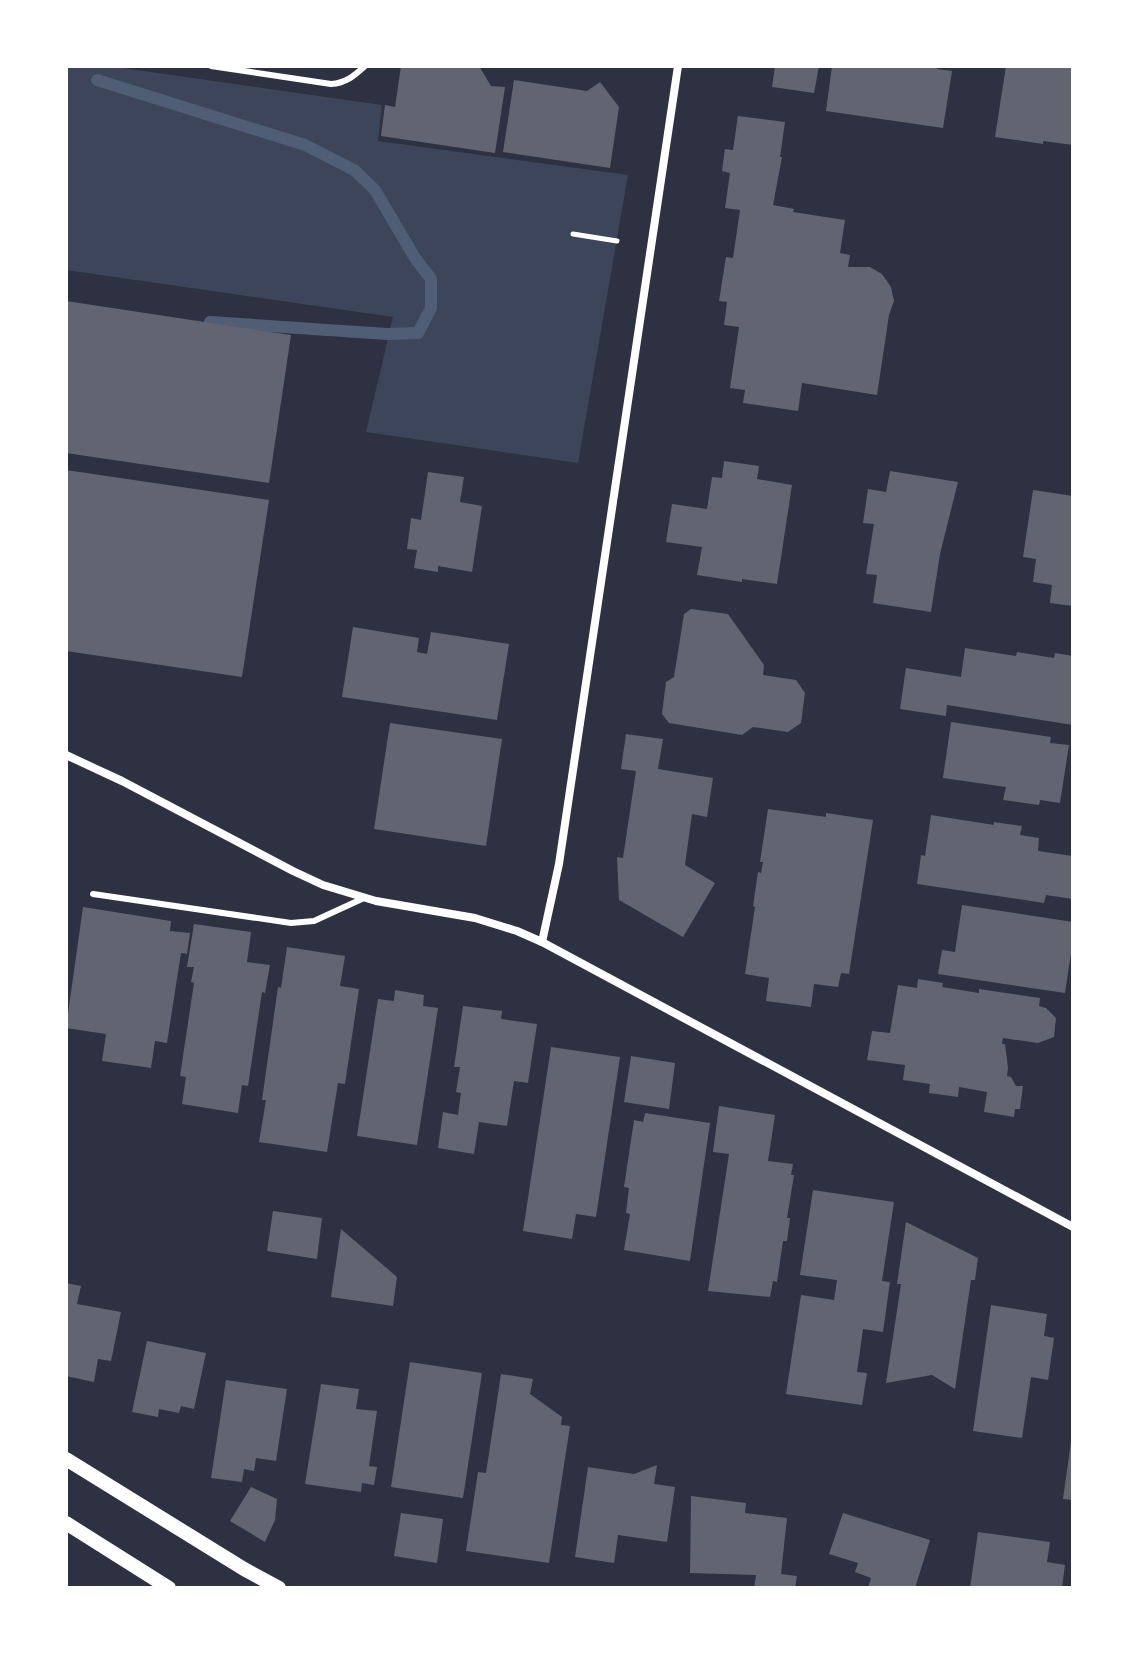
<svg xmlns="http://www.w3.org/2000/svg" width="1139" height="1654" font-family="Manrope,sans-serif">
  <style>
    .green { fill: #3c4559 }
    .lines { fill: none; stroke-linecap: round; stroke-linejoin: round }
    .stream { stroke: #4f5d75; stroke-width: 12 }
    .building { fill: #626471 }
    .path { stroke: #fff; stroke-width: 5 }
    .service { stroke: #fff; stroke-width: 6 }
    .minor { stroke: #fff; stroke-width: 8 }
    .tertiary { stroke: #fff; stroke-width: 14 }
  </style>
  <rect width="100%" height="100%" fill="#2d3142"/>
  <polygon class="green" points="66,66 109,66 382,105 378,141 628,175 578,463 366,432 393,317 66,270"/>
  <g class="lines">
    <polyline class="stream" points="97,80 305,145 354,170 375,190 415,258 431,279 431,308 418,333 387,334 210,322"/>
  </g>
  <g class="building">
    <polygon points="401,66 479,66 491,86 505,87 495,153 381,136 385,105 395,107"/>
    <polygon points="775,66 819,66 814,93 772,87"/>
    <polygon points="832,66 937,66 937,69 952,71 943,128 826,111"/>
    <polygon points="1006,66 1073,66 1073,145 1043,141 1043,144 995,137"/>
    <polygon points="514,80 587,91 600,82 619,107 610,168 503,152"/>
    <polygon points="738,116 785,122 780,157 782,157 773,205 794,209 793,212 845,220 840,253 850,255 848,267 870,267 882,274 891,287 894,301 889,315 877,395 802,383 798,411 743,403 745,390 730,388 739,327 724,325 727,302 719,301 726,257 733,258 740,210 725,208 730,173 722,171 725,149 733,150"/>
    <polygon points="66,301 291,335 269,483 66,453"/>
    <polygon points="724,461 759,466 757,479 792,485 777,584 742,579 742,582 697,575 702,547 666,542 672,504 707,509 712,477 722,478"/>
    <polygon points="66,470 269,500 242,677 66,651"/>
    <polygon points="890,471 958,482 940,554 931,612 873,603 877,575 866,574 874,524 863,523 868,489 886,492"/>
    <polygon points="428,472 464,477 460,502 482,506 472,572 438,566 438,572 414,568 417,550 407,549 411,518 421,520"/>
    <polygon points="1033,490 1073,496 1073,606 1050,603 1052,585 1033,582 1036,559 1023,557"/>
    <polygon points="691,609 728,614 764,665 763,675 796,680 805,693 801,723 788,732 753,727 742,735 669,723 662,714 666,682 674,677 684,614"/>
    <polygon points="353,627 419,638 417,652 427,654 431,632 509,644 497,720 342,697"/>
    <polygon points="965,648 1016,656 1017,652 1054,658 1055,653 1073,656 1073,725 947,705 946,716 900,709 906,668 961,677"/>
    <polygon points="951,722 1051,737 1050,743 1069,745 1060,803 1040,800 1039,805 1003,800 1006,787 943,778"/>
    <polygon points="390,723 502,739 486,846 374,829"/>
    <polygon points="626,734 663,739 658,769 713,778 707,817 692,814 685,865 715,883 683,937 619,900 617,857 623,858 636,771 621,769"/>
    <polygon points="768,809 826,817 826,813 873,820 849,974 841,973 838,987 814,984 811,1007 766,1001 769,978 745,974 755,907 753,906 758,872 761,873 763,862 760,862"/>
    <polygon points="931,815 994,825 994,822 1022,826 1020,835 1039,838 1038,851 1073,856 1073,899 1046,895 1044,903 917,884 921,855 925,856"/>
    <polygon points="962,905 1073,922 1073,953 1071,953 1065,993 938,974 942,950 955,952"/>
    <polygon points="83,907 171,921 170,931 190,933 187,954 181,953 167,1043 155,1041 151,1068 102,1061 106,1034 66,1028"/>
    <polygon points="194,924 251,932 247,962 270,965 265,993 262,992 248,1086 242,1085 238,1113 182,1104 186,1077 180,1076 194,983 191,982 194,967 187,967"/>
    <polygon points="287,947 345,956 340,986 359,989 345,1084 338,1083 327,1152 259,1142 266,1100 262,1100 278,987 281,988"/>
    <polygon points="918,979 943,983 942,987 979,993 979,989 1040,998 1039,1006 1046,1008 1056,1018 1054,1037 1038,1043 1003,1038 1002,1044 1005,1044 1008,1068 1007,1076 1011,1077 1016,1086 1023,1086 1020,1109 1015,1109 1014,1117 984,1112 987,1092 959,1087 958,1097 929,1093 930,1084 903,1080 905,1065 867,1060 872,1031 890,1033 898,985 917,988"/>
    <polygon points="395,990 424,995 423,1006 438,1008 417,1145 357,1136 378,999 394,1001"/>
    <polygon points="463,1006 502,1011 501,1019 537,1024 528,1083 514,1081 507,1126 479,1122 474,1154 438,1148 443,1112 458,1115 461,1093 456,1092 460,1067 454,1067"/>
    <polygon points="551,1047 620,1057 596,1217 576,1214 572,1239 523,1231"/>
    <polygon points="631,1056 675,1063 669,1109 624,1102"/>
    <polygon points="719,1106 775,1115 768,1161 793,1164 791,1175 794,1175 787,1218 790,1218 787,1241 783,1241 777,1282 773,1281 770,1297 708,1291 729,1154 713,1152"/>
    <polygon points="645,1113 710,1123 690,1261 624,1250 630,1214 626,1213 629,1188 624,1187 634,1120 643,1122"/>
    <polygon points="813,1190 894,1202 882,1281 890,1282 883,1332 863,1329 857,1372 867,1373 862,1405 786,1394 801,1295 834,1300 837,1280 800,1275"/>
    <polygon points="273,1211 322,1218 317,1259 267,1251"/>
    <polygon points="906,1222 978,1258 975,1280 971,1280 955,1389 932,1375 886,1383 901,1284 897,1284"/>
    <polygon points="341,1229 397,1277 393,1306 331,1297"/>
    <polygon points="66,1283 81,1286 77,1304 121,1312 111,1361 98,1359 94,1382 66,1376"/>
    <polygon points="991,1305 1047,1314 1044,1336 1054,1338 1048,1380 1031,1377 1022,1438 973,1431"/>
    <polygon points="147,1341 206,1353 194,1409 181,1406 179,1413 159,1409 158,1417 132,1412"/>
    <polygon points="410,1362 482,1373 463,1498 391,1487"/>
    <polygon points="501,1374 533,1379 530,1394 562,1417 561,1425 570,1426 549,1563 466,1551 478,1472 486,1473"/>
    <polygon points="226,1380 287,1389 276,1461 256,1458 254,1471 244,1469 242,1482 211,1478"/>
    <polygon points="321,1384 359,1389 356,1409 377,1411 369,1466 377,1467 374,1485 362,1483 361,1492 305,1484"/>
    <polygon points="1071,1442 1073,1442 1073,1500 1063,1499"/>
    <polygon points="657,1465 654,1484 675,1487 667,1542 618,1535 614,1563 575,1557 588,1467 634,1474"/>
    <polygon points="251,1487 277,1499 275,1520 265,1542 230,1521"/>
    <polygon points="691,1496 746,1503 745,1513 787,1518 781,1574 797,1576 795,1588 754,1588 756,1575 690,1573"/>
    <polygon points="401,1513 443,1519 437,1563 394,1556"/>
    <polygon points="843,1513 930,1540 915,1588 868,1588 871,1578 855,1572 858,1563 829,1554"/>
    <polygon points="978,1532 1050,1542 1047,1562 1065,1565 1062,1588 970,1588"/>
  </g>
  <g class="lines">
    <polyline class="path" points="573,234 617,241"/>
    <g class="service">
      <path d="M211,66L331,84C346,83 354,76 365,66"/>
      <polyline points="93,894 291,923 314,921 364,898"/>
    </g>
    <g class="minor">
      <polyline points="66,755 122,781 293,871 323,885 376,901 475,918 517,931 542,942 1073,1227"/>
      <polyline points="542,942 559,864 678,66"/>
    </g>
    <g class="tertiary">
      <polyline points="66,1459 244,1569 279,1588"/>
      <polyline points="66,1523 169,1588"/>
    </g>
  </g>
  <rect width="1139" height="1654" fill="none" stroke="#ffffff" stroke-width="136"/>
</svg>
